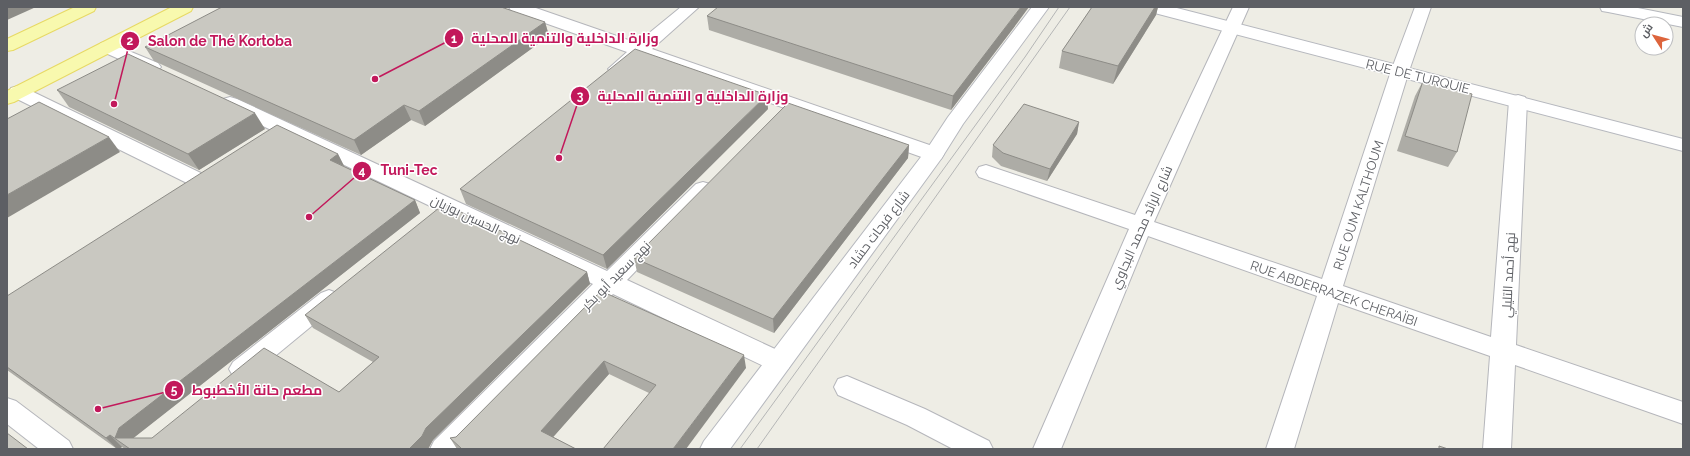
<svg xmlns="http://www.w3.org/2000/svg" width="1690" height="456" font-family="Raleway,Cairo,sans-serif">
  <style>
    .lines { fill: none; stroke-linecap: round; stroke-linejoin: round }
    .street-casing { stroke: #b5b6bb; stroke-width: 2 }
    .secondary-casing { stroke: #b6b8be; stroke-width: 2 }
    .primary-casing { stroke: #e7d964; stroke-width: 2 }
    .street { fill: #fff; fill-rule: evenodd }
    .secondary { fill: #fff; fill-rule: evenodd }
    .primary { fill: #f8f9ae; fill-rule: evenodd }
    .tram { stroke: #b5b6b6; stroke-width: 1 }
    .wall { fill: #adaca6 }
    .shaded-wall { fill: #8d8c87 }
    .building { fill: #c9c8c1; stroke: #8d8c87 }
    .labels { text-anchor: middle; stroke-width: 3; stroke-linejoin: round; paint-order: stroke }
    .street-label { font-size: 13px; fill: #5d5f64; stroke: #fff }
    .leader { fill: none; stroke: #c2185b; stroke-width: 1.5 }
    .callout-dot { fill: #c2185b; stroke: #fff; stroke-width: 1.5 }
    .mark-label { font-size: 12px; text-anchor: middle; font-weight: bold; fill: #fff }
    .callout-label { font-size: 14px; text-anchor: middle; font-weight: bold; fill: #c2185b; stroke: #fff; stroke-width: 3; stroke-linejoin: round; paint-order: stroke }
  </style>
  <rect width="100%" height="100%" fill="#eeede5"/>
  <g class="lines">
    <defs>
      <g id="street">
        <path d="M509,7H533L637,43L681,7H699L652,49L941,149L944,154L941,159L934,161L927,159L642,57C632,66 624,76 611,73L608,69L627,52L511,11Z"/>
        <polygon points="1233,7 1249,7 1154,222 1322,279 1391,71 1415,7 1431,7 1409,71 1343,286 1491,337 1509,101 1511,97 1518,95 1525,97 1527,101 1516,345 1683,402 1683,424 1515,365 1511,449 1483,449 1490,356 1338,303 1294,449 1266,449 1317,296 1148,236 1061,449 1033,449 1129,229 979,177 976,172 979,167 986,165 1135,215"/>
        <polygon points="107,42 158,63 161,67 158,71 152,72 146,71 101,51 98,47 101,43"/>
        <polygon points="18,86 25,88 207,176 210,181 207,186 200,188 193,186 11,96 9,92 11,88"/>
        <polygon points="230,97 237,99 607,271 696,184 703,182 710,184 714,189 710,194 627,280 788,355 792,362 788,369 779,372 770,369 613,294 462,449 430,449 434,441 593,284 223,107 220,103 223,99"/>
        <polygon points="329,290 337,293 341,299 337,305 251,376 242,379 233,376 229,369 233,362 321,293"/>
        <polygon points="847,376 925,409 989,441 993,449 953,449 907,425 838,395 834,387 838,379"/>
        <polygon points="7,398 16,401 69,441 73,449 39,449 7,424"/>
      </g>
      <g id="secondary">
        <polygon points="1032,7 1049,7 963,124 941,159 730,449 700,449 704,441 927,149 948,117"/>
        <polygon points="1145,7 1173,7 1683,139 1683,151 1147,11"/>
        <polygon points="1600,7 1633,7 1683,17 1683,27 1608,12 1602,11"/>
      </g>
      <g id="primary">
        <polygon points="75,7 96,7 94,11 13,50 7,51 7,39"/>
        <polygon points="172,7 193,7 191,11 14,102 7,104 7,91"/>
      </g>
    </defs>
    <use href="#street" class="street-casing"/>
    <use href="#secondary" class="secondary-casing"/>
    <use href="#primary" class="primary-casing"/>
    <use href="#street" class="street"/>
    <use href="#secondary" class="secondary"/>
    <use href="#primary" class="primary"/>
    <g class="tram">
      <polyline points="740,449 1025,57 1059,7"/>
      <polyline points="757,449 1070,7"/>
    </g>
  </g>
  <g class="wall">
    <polygon points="1092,7 1158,7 1156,15 1113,84 1059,68 1062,51"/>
    <polygon points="707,16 1015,26 951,110 709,30"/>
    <polygon points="545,22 549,36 425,126 411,120 361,155 154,61 145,47"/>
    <polygon points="1423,81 1457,152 1448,167 1397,151 1415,96"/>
    <polygon points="57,90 265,129 199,170 69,107"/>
    <polygon points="768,109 607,269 466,204 460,189"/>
    <polygon points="1079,122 1077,134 1047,181 1001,166 992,157 993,145"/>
    <polygon points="909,145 908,158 774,333 637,272 634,258"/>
    <polygon points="338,154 344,166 415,200 420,213 133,438 152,438 339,392 373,362 313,328 305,315 587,272 590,284 433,440 428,449 125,449 122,447 119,449 117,449 7,370 7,296"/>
    <polygon points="601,291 746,368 649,393 609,374 553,437 576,449 457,449 450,438 456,437"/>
  </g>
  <g class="shaded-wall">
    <polygon points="7,7 36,7 7,20"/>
    <polygon points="1021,7 1029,7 1015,26 951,110 953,96"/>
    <polygon points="1155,7 1158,7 1156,15 1113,84 1118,66"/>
    <polygon points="545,22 549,36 425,126 419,111"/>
    <polygon points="767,95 768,109 607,269 603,255"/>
    <polygon points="404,105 411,120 361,155 354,140"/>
    <polygon points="255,113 265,129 199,170 188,154"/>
    <polygon points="1079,122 1077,134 1047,181 1050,169"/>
    <polygon points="109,137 120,152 7,218 7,195"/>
    <polygon points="909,145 908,158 774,333 773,319"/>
    <polygon points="338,154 344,166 330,160"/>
    <polygon points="415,200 420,213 131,440 115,438 119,428"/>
    <polygon points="587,272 590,284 433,440 428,449 409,449 426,428"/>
    <polygon points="744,355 746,368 686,449 673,449"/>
    <polygon points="604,361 609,374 547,444 541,431"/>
    <polygon points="110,435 122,447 119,449 117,449 106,438"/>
  </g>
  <g class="building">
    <polygon points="222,7 501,7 545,22 419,111 404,105 354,140 145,47"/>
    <polygon points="718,7 1021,7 953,96 707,16"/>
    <polygon points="1092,7 1155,7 1118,66 1062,51"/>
    <polygon points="635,49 767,95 603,255 460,189"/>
    <polygon points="128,54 255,113 188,154 57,90"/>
    <polygon points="1423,81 1472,94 1457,152 1405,136"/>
    <polygon points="39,102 109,137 7,195 7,119"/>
    <polygon points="788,103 909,145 773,319 634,258"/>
    <polygon points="1024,104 1079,122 1050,169 1003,153 993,145"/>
    <polygon points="277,125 338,154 330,160 415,200 119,428 115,438 152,438 264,348 339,392 379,357 305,315 444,204 587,272 426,428 422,436 409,449 130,449 110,435 106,438 7,367 7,296"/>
    <polygon points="601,291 744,355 673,449 603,449 656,385 604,361 541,431 576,449 460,449 461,448 450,438 456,437"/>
    <polygon points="7,433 28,449 7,449"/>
    <polygon points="1439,446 1448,449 1439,449"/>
  </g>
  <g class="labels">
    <g class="street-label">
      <text transform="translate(1418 76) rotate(14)" y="5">RUE DE TURQUIE</text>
      <text transform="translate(1358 205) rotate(-72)" y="5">RUE OUM KALTHOUM</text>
      <text transform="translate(476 219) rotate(25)" y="5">نهج الحسين بوزيان</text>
      <text transform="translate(1141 227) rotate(-66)" y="5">شارع الرائد محمد البجاوي</text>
      <text transform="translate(878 229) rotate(-53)" y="5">شارع فرحات حشاد</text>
      <text transform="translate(616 275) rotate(-45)" y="5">نهج سعيد أبو بكر</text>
      <text transform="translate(1508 275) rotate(-87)" y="5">نهج أحمد التليلي</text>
      <text transform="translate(1334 293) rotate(19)" y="5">RUE ABDERRAZEK CHERAÏBI</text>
    </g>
  </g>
  <path class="leader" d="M375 79L454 38M114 104L130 41M559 158L580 96M309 217L362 171M98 409L174 390"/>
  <g class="callout-dot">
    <circle cx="375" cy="79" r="4"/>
    <circle cx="114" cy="104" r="4"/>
    <circle cx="559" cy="158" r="4"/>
    <circle cx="309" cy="217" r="4"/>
    <circle cx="98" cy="409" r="4"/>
    <circle cx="454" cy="38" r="10"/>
    <circle cx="130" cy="41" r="10"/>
    <circle cx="580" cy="96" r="10"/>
    <circle cx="362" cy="171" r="10"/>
    <circle cx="174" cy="390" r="10"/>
  </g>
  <g class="mark-label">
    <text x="454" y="43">1</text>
    <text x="130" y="45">2</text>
    <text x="580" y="100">3</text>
    <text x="362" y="175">4</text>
    <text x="174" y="394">5</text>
  </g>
  <g class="callout-label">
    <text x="565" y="43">وزارة الداخلية والتنمية المحلية</text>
    <text x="220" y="46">Salon de Thé Kortoba</text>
    <text x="693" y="101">وزارة الداخلية و التنمية المحلية</text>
    <text x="409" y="175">Tuni-Tec</text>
    <text x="257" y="395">مطعم حانة الأخطبوط</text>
  </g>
  <rect width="1690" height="456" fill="none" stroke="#5d5f64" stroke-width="16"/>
  <g transform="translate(1654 36) rotate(306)"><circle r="19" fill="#ffffff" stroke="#bebfc1"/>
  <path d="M0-3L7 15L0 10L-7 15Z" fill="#dd643c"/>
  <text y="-6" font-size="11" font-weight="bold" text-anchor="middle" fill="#5d5f64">ش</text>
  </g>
</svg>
